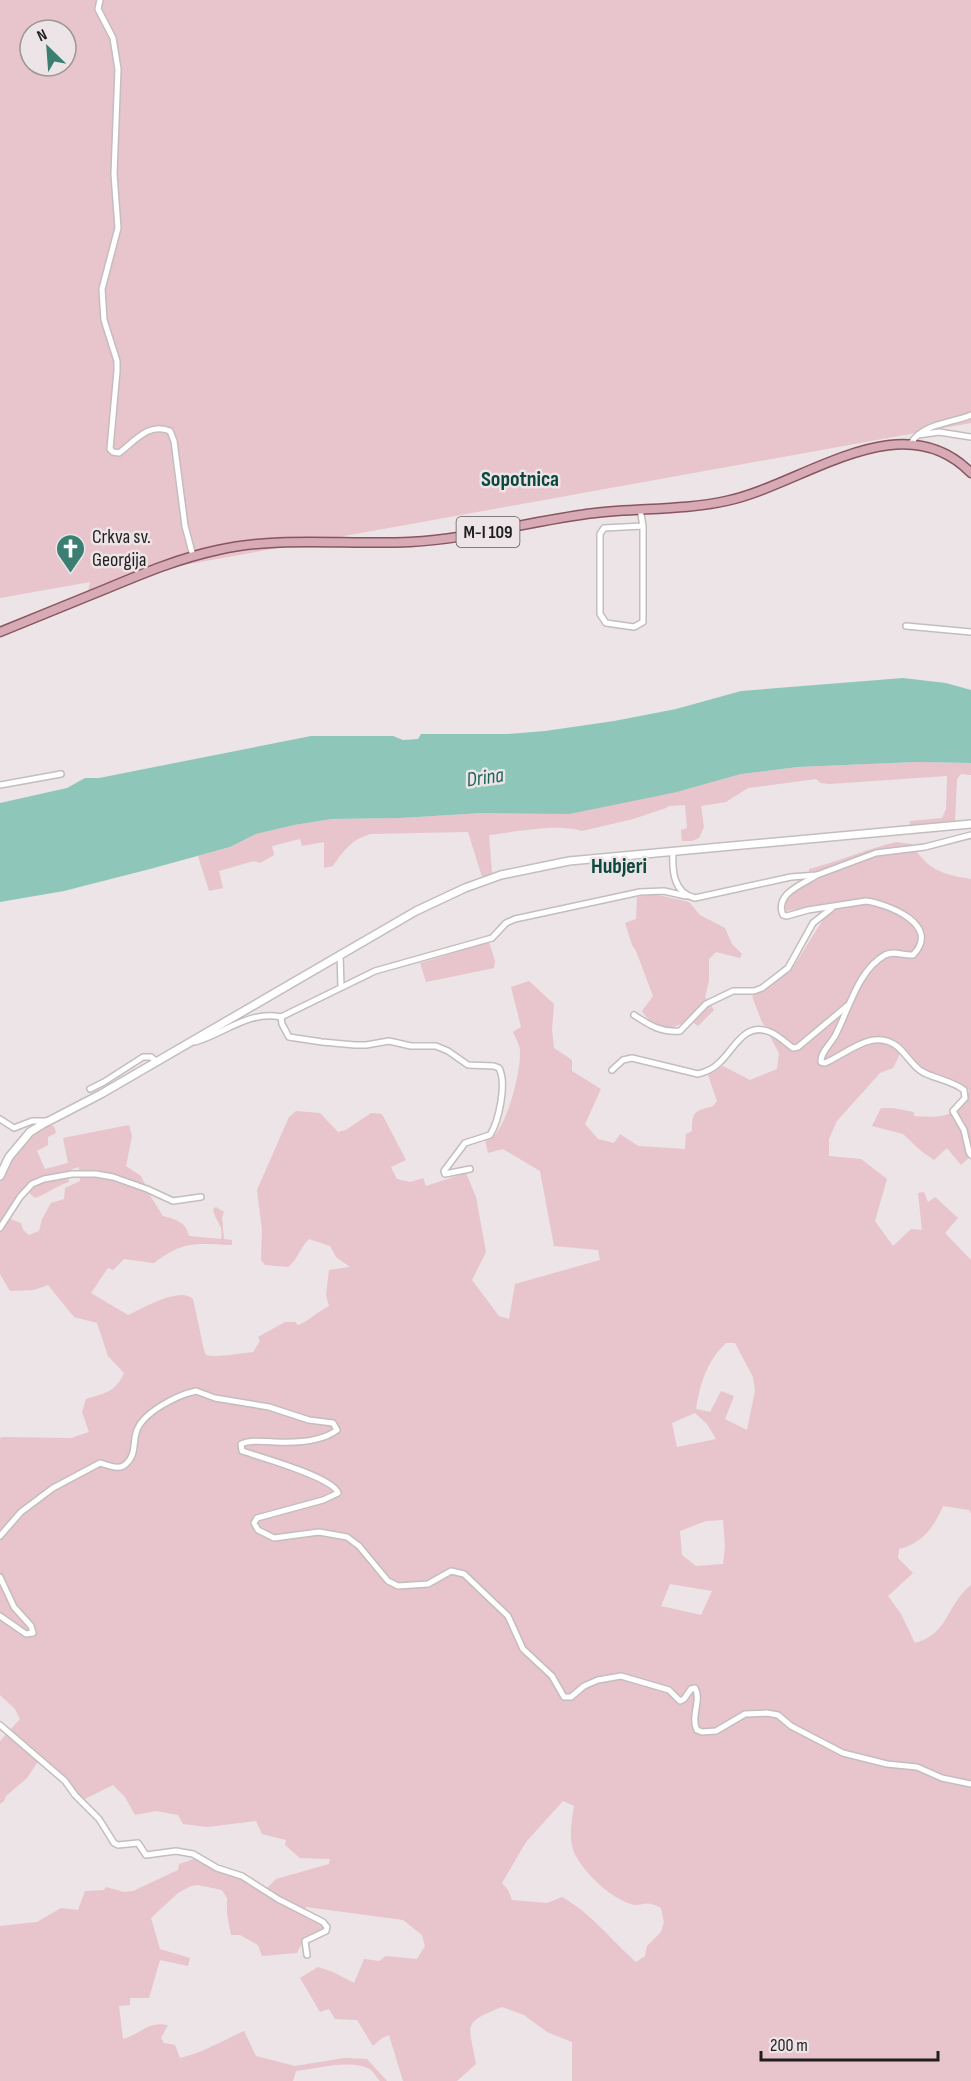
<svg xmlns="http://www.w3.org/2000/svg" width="971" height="2081" font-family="'Sofia Sans Condensed',sans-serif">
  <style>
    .green { fill: #e8c4cc; fill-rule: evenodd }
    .water { fill: #8ec7ba }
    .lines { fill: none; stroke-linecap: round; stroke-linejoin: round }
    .minor-casing { stroke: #c4bdbe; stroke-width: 8 }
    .tertiary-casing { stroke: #c4bdbe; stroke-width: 10 }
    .primary-casing { stroke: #865561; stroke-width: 11 }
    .minor { stroke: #fff; stroke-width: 5 }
    .tertiary { stroke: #fff; stroke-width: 7 }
    .primary { stroke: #d7aab6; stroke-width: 8 }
    .labels { text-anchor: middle; stroke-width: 5; stroke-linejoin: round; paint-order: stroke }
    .shield { fill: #ece4e6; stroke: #5e595b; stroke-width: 1.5 }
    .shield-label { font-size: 18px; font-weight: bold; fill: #211e1f }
    .poi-label { font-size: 20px; fill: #211e1f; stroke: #ece4e6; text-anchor: start }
    .water-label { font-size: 21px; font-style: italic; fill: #196457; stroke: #ece4e6 }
    .quarter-label { font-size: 22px; font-weight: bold; fill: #0d483e; stroke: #ece4e6 }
  </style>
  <rect width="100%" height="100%" fill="#ece4e6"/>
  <g class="green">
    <path d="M0,0H971V423L139,573L88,591L90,582L0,598ZM30,30H66V66H30Z"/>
    <path d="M916,762L971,763V775L961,774L957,779L955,821L910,825V821L942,818L946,809L947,776L829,784L821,783L816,779L748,788L726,802L701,806L704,827L699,838L692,841H682L681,830L687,828L685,805L669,806L666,808L633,819L582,831C556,823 516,832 489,835L492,873L482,877L468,832L371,834C352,839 344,850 333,866L324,868V842L302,846L300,839L272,846L274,855L260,863L254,861L219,871L223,888L209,891L198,856L230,847L256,834L294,825L332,819L401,818L483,813L677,792L741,774L798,767Z"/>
    <path d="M896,842L911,844C929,870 940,874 971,879V1156L961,1165L947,1148L934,1160L921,1151L903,1134L872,1126L881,1108H893L914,1112V1116C938,1118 963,1118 969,1090L950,1080L921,1068L906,1051L900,1054L893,1068L880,1073L837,1121L829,1139V1156L861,1159L887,1179L875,1221L893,1246L911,1229L922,1230L918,1193L924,1192L928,1202L935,1197L958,1218L945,1233L971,1260V1514L969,1510L943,1506C934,1527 923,1543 899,1549L898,1558L913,1573L888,1596L901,1614L915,1643C949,1634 946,1605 971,1585V2081H572V2042L547,2032L524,2015L502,2007C461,2023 469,2024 476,2064L457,2081H403L389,2035L382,2038L373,2046L357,2020L335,2019L329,2009L320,2012L300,1978L318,1967L333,1972L354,1983L364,1959L379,1961L386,1956L417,1959L425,1946L422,1935L403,1920L306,1907L305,1909C317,1916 325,1915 324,1930C310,1935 303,1939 297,1953L262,1956L258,1945L240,1935H231L227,1914V1898L222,1890L198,1885L191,1886L178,1893L151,1918L160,1949L190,1958L188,1966L160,1960L149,1998H130V2005L119,2006L123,2039C142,2034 146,2021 168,2025L161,2038L164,2043L175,2045L180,2058C203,2053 223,2040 244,2031L256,2056L295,2066L344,2058L367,2059L387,2081H380C377,2078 374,2073 371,2070C354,2058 315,2069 296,2071L293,2081H0V1926L37,1922L61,1908L78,1910L85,1891L104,1890L106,1887L124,1892L133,1891L178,1870L179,1864L203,1856L217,1865L242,1873L267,1888L276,1879L329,1864L330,1859L300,1858L285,1845L286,1840L262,1834L256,1821L207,1827L183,1824L178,1815L156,1811L135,1815L125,1797L113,1785L79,1802L64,1783L39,1760L27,1778L6,1796L4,1801L0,1804V1741L20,1719L15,1709L0,1695V1439L1,1437L71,1438L89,1432L82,1412L86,1399C105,1393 116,1392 124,1373L108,1356L97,1323L74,1317L48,1285L34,1290L10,1291L0,1274V1181L10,1159L30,1137L48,1125L54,1126L56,1133L48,1137V1145L37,1151L45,1169L68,1163L63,1138L129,1125L132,1136L126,1166L141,1176L151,1197L163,1216C175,1219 186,1222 189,1236L221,1239C224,1224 215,1222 213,1209L216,1207L224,1212L222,1217L224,1239L232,1240V1245C195,1244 185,1240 154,1263L124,1259L113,1270L108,1268L91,1293L128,1315C144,1308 180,1286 193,1299L204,1350L206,1355C216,1358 242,1353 253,1352L260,1341L258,1337L285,1322H295L298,1325C309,1321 317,1312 329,1306L326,1295L329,1270L350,1267L336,1257L330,1246L309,1239C299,1249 298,1259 288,1267L265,1265L261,1260L262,1230L257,1190L289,1117L296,1111L320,1113L338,1132L346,1130L371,1113L382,1114L406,1160L391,1167L397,1179L410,1182L423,1178L426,1186L466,1173L476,1197L486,1252L472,1280L499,1316L509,1319L515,1284L600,1260L598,1250L554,1246L540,1171L503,1149L488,1153L485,1139C490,1138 495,1136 497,1132C509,1116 520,1074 520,1054C521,1047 516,1039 513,1032L521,1027L511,987L529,981L554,1004L552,1030L554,1048L572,1060V1071L601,1089L585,1124L598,1139L614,1143L620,1134L638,1146L685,1149L686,1134L692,1131C692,1111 695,1111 713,1106L717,1101L708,1075L723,1066L750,1080L777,1069L779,1053L761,1020L752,996L766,989L792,969L824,918L826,904L786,911C782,893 807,885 819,879L818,871L809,873V869C838,862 866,849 896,842ZM79,1167L80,1181L65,1188L64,1199L51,1203L42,1219L39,1231L29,1235L23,1230L21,1223L5,1217L18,1193L24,1196L28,1192L35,1198C47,1194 56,1186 69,1182V1180L64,1178L72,1172V1169ZM726,1343H735L753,1377L755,1391L747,1430L725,1419L734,1396L721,1391L710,1412L696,1409C700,1383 707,1361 726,1343ZM695,1413L707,1424L716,1439L677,1447L672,1423ZM723,1520L725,1546L723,1564L696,1566L682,1555L680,1531L706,1521ZM670,1584L712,1591L701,1615L661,1606ZM563,1801L574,1806C572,1820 568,1837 574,1852C582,1871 610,1898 631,1904C643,1908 643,1898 661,1908L664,1922L661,1932L647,1946L645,1956L636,1962C611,1940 591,1913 562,1897L547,1903L512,1900L508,1890L502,1883L526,1842Z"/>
    <path d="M654,894L689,902L700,915L725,928L732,944L742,954L740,958L716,952L709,959V981L705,997L714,1010L698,1026L688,1019C672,1033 653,1029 642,1011L653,996L636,951L632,945L625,923L636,919L637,897Z"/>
    <polygon points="489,942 495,961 494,968 426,982 420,963"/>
  </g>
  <polygon class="water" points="903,678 946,683 971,690 971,763 916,762 798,767 741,774 677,792 569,814 483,813 401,818 332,819 294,825 256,834 230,847 150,869 64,891 0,902 0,803 67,788 85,778 99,778 311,736 393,736 403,740 418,739 421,734 508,734 545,731 614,721 676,709 741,691"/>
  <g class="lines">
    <defs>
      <g id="minor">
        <path d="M100,0L98,9L113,38L118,69L114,174L118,228L102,289L104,320L117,361V371L110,449L113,452L119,453C135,441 149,422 170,431L174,441L185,526L193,556"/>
        <polyline points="918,435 939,432 971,437"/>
        <path d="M911,443C924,423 949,424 971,415"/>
        <polyline points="640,509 643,526 643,622 634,627 606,623 600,614 600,534 604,528 643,526"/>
        <polyline points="906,626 971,632"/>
        <polyline points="0,785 61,774"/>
        <path d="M673,851C672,870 673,893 695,898L791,877L817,875L876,853L925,847L971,835"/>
        <path d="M817,875C804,884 774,893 783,915L787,916L808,910L866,901C888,904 942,925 913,955C903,956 894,950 885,955C858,970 849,1009 836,1034C832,1043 820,1052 821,1062L825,1063C848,1053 874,1027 898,1047C906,1054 912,1065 921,1071C934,1079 951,1080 964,1090L965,1098L953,1111L964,1130L969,1152L971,1155"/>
        <polyline points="340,954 341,987"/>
        <path d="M634,1015C649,1025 662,1033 680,1031L706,1004L733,991H754L762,988L788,968L813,923L832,908"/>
        <path d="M281,1017L282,1024L289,1037L322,1042L355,1045H366L389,1041L411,1046H436L448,1051L468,1065L494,1066L499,1068C507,1083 499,1121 490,1135L465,1143L444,1171L445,1174L470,1169"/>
        <path d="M195,1042C224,1034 249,1010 281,1017L375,971L492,938L506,923L515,919L640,892L664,891L686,896"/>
        <path d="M612,1070L623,1060L632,1058L698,1074C706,1072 713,1069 719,1063C734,1050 744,1021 770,1032C778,1035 786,1043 793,1048L798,1047L847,1006"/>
        <polyline points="90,1089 104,1082 143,1057 151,1057 157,1062"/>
        <polyline points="0,1119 14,1128 32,1121 47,1121"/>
        <polyline points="0,1228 20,1197 32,1184 44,1179 72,1174 96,1174 113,1177 147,1189 173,1201 201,1197"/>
        <path d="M0,1536L21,1512L53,1488L100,1463C109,1465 119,1471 126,1464C136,1455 133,1444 136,1433C141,1413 177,1395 196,1391L215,1398L269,1407L309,1420L333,1423L337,1430C321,1442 294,1443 275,1442C263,1442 251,1439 241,1444L242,1451C260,1457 333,1477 338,1493L323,1500L257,1518L254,1523L258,1530L274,1538L319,1532L347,1537L359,1546L388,1581L398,1586L428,1584L451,1571L464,1574L508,1616L523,1649L552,1676L564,1697H571L584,1686L598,1680L621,1676L669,1690L680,1701L684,1699L691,1689L695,1688C702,1700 690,1717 697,1730L702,1732L716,1731L745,1714L767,1713L778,1715L791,1726L843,1753L887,1764L917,1767L942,1778L971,1784"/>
        <polyline points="0,1577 14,1607 31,1626 33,1633 26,1634 0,1616"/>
        <polyline points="0,1725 65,1781 75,1795 99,1819 114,1843 118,1845 138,1843 146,1855 176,1851 193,1854 217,1868 242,1876 278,1899 323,1922 327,1927 326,1931 305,1941 307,1955"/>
      </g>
      <polyline id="tertiary" points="0,1176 9,1157 30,1132 43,1124 101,1094 416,911 465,888 501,875 569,861 971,824"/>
      <path id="primary" d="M0,632C36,617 72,603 108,588C144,573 180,558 218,550C279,536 347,545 410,542C472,539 533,520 595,513C637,508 685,510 726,501C803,485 901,401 971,473"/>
    </defs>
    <use href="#minor" class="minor-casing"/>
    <use href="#tertiary" class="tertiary-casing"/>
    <use href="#primary" class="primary-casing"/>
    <use href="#minor" class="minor"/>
    <use href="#tertiary" class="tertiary"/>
    <use href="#primary" class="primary"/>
  </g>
  <defs>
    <symbol id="church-pin" viewBox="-11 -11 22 30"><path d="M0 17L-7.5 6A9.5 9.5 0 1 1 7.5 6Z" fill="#3b7e72" stroke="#ece4e6"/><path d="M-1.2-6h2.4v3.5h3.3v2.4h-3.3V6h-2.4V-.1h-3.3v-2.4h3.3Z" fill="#fff"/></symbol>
  </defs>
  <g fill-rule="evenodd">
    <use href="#church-pin" x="54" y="532" width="33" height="45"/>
  </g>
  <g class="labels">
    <rect class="shield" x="456.5" y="517" width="63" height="30" rx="4.5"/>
    <g class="shield-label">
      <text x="488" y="538">M-I 109</text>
    </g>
    <g class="poi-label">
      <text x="92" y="543">Crkva sv.<tspan x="92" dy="23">Georgija</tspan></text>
    </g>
    <g class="water-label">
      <text transform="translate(485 777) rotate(-8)" y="7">Drina</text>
    </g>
    <g class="quarter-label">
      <text x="520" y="486">Sopotnica</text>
      <text x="619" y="873">Hubjeri</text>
    </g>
  </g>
  <g transform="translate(48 48) rotate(335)"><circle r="28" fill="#ece4e6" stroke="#9b9596" stroke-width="1.5"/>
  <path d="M0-4.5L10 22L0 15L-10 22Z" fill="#3b7e72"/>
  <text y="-9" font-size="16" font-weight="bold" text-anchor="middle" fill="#211e1f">N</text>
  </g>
  <path d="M761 2051v9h177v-9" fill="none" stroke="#211e1f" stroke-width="3"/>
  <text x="770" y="2051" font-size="18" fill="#211e1f" stroke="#ece4e6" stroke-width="4.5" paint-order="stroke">200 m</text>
</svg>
